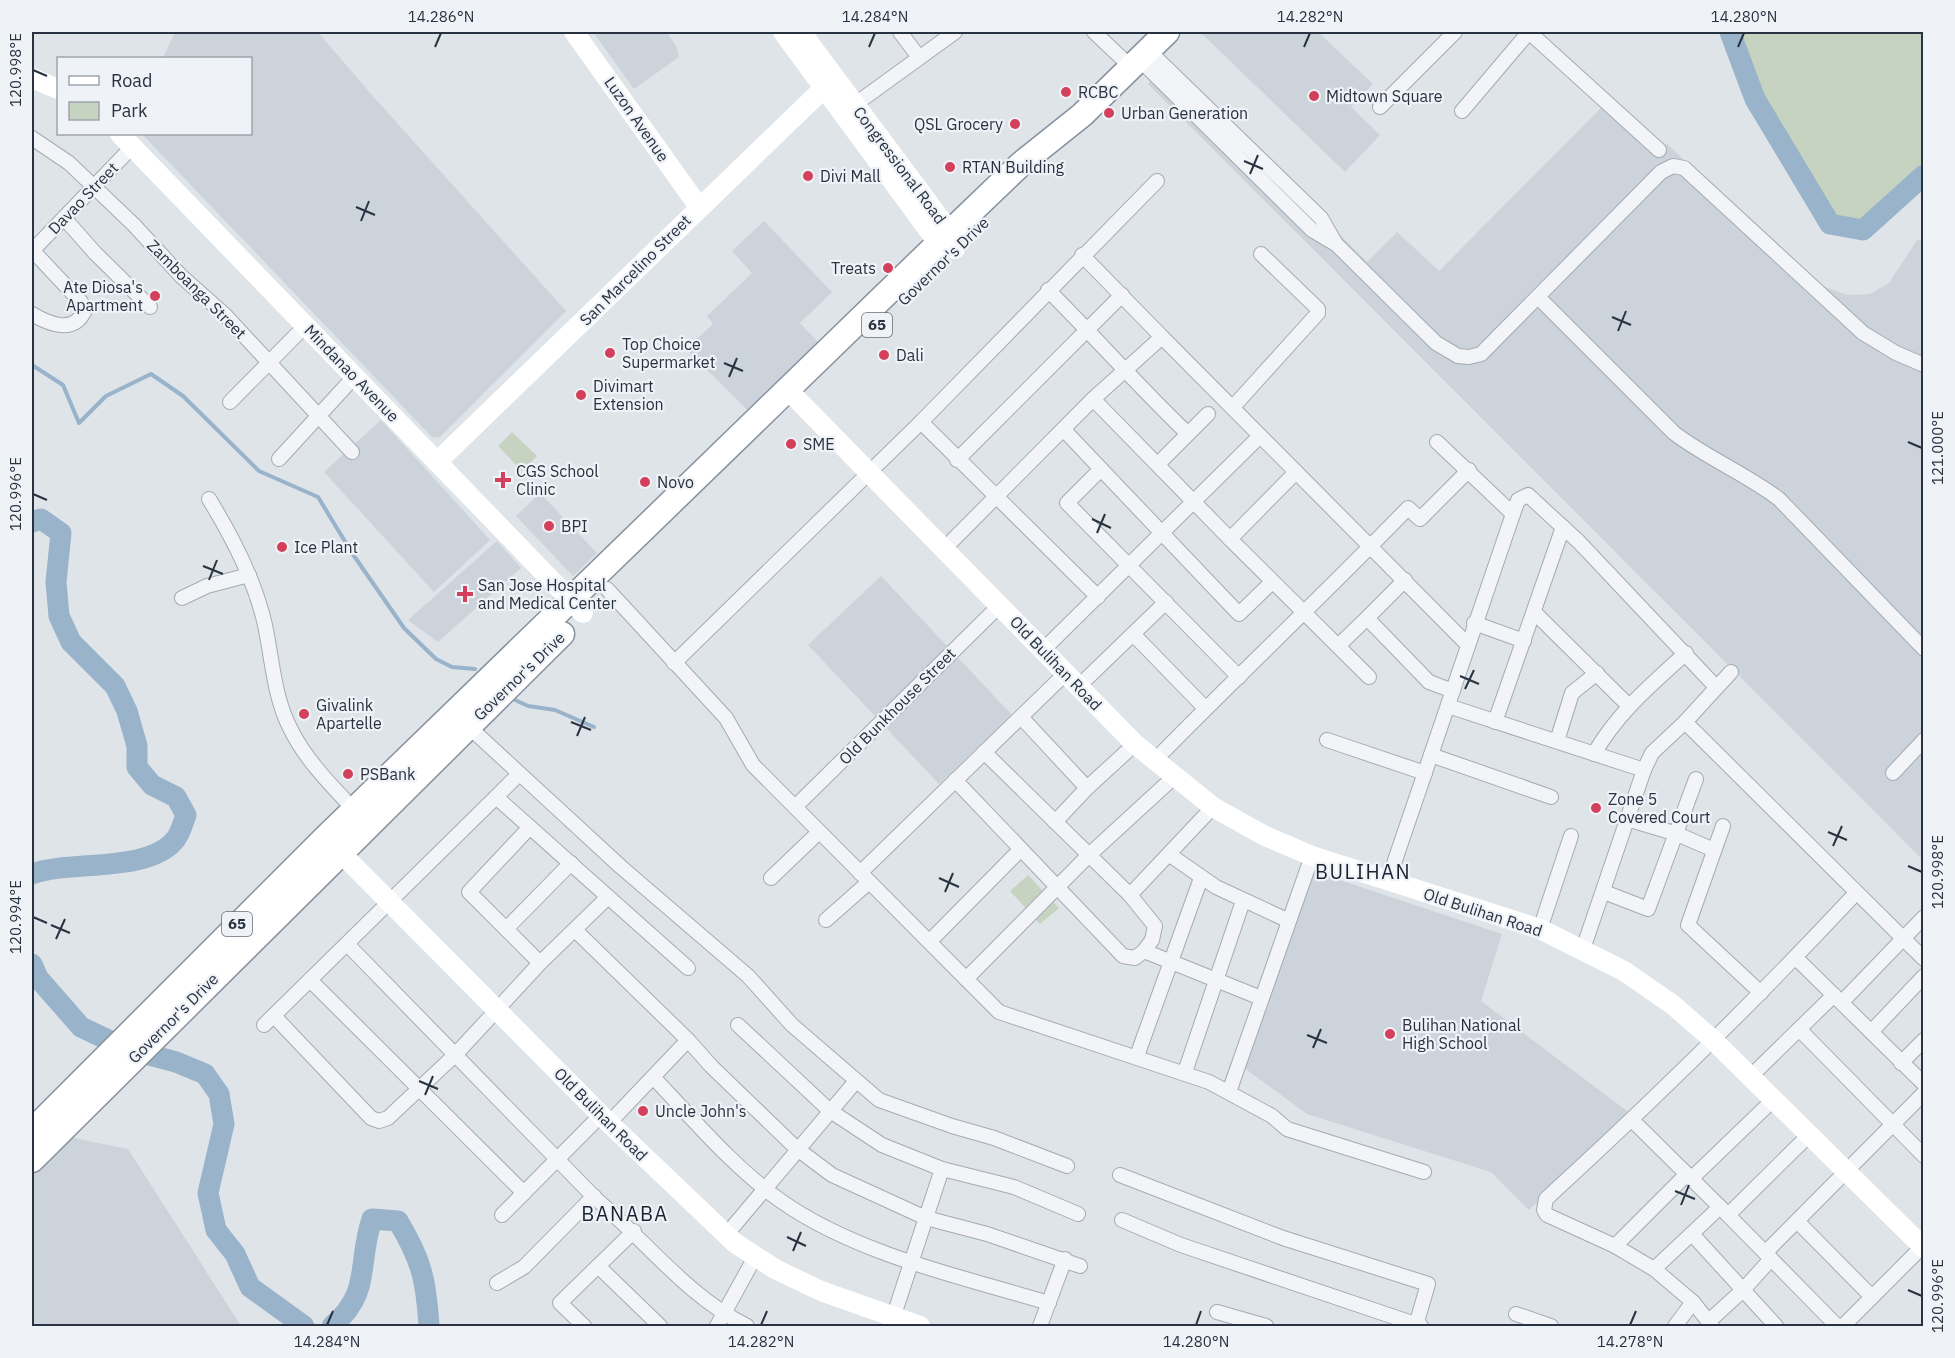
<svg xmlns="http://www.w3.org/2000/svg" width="1955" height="1358" font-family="'IBM Plex Sans',sans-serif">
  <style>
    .built { fill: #cdd3db }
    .green { fill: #c6d3c0 }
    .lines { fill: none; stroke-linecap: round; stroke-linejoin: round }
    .stream { stroke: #99b3ca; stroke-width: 4 }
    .river { stroke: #99b3ca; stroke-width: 21 }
    .street-casing { stroke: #a4abb3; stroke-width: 16 }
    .highway-casing { stroke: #8691a0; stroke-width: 27 }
    .street { stroke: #f2f4f7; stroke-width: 14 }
    .secondary { stroke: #fff; stroke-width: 20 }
    .highway { stroke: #fff; stroke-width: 24 }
    .ticks { fill: none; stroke: #283241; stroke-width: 2 }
    .poi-dot { fill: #d3405b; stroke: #eff2f7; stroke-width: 2 }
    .labels { text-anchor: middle; stroke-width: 4.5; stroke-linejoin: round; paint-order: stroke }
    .shield { fill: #eff2f7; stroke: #646c78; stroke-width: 1.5 }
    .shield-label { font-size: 15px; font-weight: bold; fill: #283241 }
    .poi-label { font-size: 16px; fill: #283241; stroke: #eff2f7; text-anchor: start }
    .street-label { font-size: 16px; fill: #283241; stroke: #eff2f7 }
    .quarter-label { font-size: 20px; letter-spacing: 1.5px; fill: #1a2332; stroke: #eff2f7 }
    .neatline { fill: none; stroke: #283241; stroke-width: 2 }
    .ticks-label { font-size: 15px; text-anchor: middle; fill: #283241 }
  </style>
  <rect width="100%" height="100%" fill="#dfe4e9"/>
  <g class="built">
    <polygon points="175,32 318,32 371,94 566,311 440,437 433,438 142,134 250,134 250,58 163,58"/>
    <polygon points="593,32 667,32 677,48 679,57 634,89"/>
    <polygon points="1200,32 1318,32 1373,84 1351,107 1380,135 1345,172"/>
    <polygon points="1169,62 1367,262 1397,232 1439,271 1602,107 1652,154 1667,144 1819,285 1848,295 1870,294 1889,283 1917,240 1923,241 1923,860 1148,84"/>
    <polygon points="764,221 832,292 800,323 819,343 748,411 686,349 713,324 707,316 752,273 732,251"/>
    <polygon points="381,420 490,540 434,592 324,472"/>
    <polygon points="540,493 597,553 573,576 516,516"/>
    <polygon points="497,541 521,568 438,642 408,620"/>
    <polygon points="881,576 1012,715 939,784 808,645"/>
    <polygon points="1313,871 1502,934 1481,1001 1631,1114 1529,1210 1491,1172 1307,1114 1243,1067"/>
    <polygon points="69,1137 128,1149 241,1326 32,1326 32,1174"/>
  </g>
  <g class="green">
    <polygon points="1735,32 1923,32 1923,170 1862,224 1833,221 1759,96"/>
    <polygon points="512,432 537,456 522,471 498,446"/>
    <polygon points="1028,875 1059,908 1040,924 1010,891"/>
  </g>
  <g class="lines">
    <g class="stream">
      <polyline points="32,365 63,385 79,423 106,396 151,374 183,396 259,471 318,497 352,553 404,628 436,659 452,667 475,669"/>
      <polyline points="515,700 528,706 555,710 594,727"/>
    </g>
    <g class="river">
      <polyline points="1730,32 1755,99 1830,224 1863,230 1924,175"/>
      <path d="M32,522L41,519L61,533L56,582L59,616L71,642L115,686L127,711L137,746V767L152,785L176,797L186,815C183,823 180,835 174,841C146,873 70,860 32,874"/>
      <polyline points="32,964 38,978 81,1027 127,1049 176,1062 205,1074 219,1094 224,1124 208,1193 216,1230 235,1254 250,1287 304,1326"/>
      <path d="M332,1326C372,1293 357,1263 372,1219L398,1221C422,1261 426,1280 429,1326"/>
    </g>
    <defs>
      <g id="street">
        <polyline points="900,32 918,56"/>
        <polyline points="1094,32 1131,67"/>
        <polyline points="1529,32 1659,150"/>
        <polyline points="1148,50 1321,218 1336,244 1436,343 1458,356 1469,357 1481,354 1661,172 1673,166 1684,168 1863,333 1896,353 1924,365"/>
        <polyline points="1139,59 1312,230 1334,243"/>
        <polyline points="1380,107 1455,32"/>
        <polyline points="850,108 955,32"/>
        <polyline points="1462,111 1529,32"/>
        <polyline points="32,138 69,163 134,225 181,276 225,315 352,452"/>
        <polyline points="64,218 95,253 150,307"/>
        <polyline points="32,251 133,146"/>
        <polyline points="1082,255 1162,337"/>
        <path d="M1048,290C1095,337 1139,387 1187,433"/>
        <path d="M1539,298L1674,433C1707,458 1746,474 1779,499L1924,649"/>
        <path d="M32,314C49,324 74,335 85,310L81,302L32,250"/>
        <polyline points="1093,399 1230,539"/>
        <polyline points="230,402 306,325"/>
        <polyline points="1233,407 1318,313 1318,309 1261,254"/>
        <polyline points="921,422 1098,597"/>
        <polyline points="1064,430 1101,469"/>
        <polyline points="1437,442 1513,514 1518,500 1528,495 1579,542 1716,687"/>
        <polyline points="279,459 355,376"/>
        <polyline points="957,460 1122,295"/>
        <polyline points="1158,464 1208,414"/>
        <polyline points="1296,472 1230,539 1369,677"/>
        <path d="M209,499C233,538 255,580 265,625C272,658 274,697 290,728C306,761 333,787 358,814"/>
        <polyline points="944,549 1093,399 1162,337 1467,644"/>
        <polyline points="1405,580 1367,618 1429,682 1453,691"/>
        <polyline points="607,589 726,718 753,765 999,1012 1209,1082 1272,1116 1287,1129 1424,1172"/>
        <polyline points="182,598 207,586 249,575"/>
        <polyline points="1534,612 1628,705"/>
        <polyline points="1474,623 1524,641"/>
        <polyline points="1134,635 1205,708"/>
        <polyline points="1338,646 1367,618"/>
        <polyline points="1044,649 1260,436"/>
        <polyline points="674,663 921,422 1157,181"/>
        <polyline points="1239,677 1067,503 1101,469 1239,614 1272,582"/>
        <polyline points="1079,686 1166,602"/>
        <polyline points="1448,706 1644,770"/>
        <polyline points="1021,717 1087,788 1135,744"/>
        <polyline points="1495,722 1563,527"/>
        <polyline points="1685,722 1924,959"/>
        <polyline points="468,726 621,867 748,976 792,1025 879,1100 952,1126 994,1138 1067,1166"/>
        <polyline points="1327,740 1425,773"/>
        <polyline points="1557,741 1572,693 1597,673"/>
        <polyline points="984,752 1130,895 1155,926 1152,940 1144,951"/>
        <path d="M1594,754C1617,713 1651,685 1686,653"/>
        <polyline points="1431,755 1551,797"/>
        <path d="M1154,761C1238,675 1325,594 1408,508L1420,519L1469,470"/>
        <polyline points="1893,773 1924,740"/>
        <polyline points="518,775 496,797 688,968"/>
        <polyline points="955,780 1123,956 1135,958 1144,951 1261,998"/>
        <polyline points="795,807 1000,605"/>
        <polyline points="1627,819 1677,834 1714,850"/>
        <polyline points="1055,822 1087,788"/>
        <polyline points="1723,826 1688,925 1761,993"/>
        <polyline points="530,827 469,892 540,963"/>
        <polyline points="1170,855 1216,887 1287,920"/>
        <polyline points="860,873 1066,673"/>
        <polyline points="771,878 819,832"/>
        <polyline points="1388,881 1513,514"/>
        <polyline points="1604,892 1648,909 1696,779"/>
        <polyline points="1130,895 1213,807"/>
        <polyline points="826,920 869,882"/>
        <polyline points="506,929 571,863"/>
        <polyline points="1540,929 1571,836"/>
        <polyline points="575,930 688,1040 711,1066 796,1148 832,1175 926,1218 987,1234 1080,1266"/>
        <polyline points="930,941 1021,849"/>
        <path d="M348,945L596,1199C647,1242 687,1296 747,1326"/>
        <polyline points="1583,949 1644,770 1652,753 1685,722 1731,672"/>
        <polyline points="1796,958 1924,1084"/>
        <polyline points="966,979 1089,855 1174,777"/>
        <polyline points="310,980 524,1193"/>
        <polyline points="1842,1002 1924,917"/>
        <polyline points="274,1016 371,1118 379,1121 388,1118 456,1054 540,963 608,897"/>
        <polyline points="264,1025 496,797"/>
        <polyline points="738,1025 829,1110 882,1145 942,1169 1014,1187 1078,1214"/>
        <polyline points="1799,1029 1924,1156"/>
        <polyline points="1871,1032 1924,976"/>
        <polyline points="1137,1056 1201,878"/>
        <polyline points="1901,1063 1924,1040"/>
        <polyline points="1185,1072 1243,901"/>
        <polyline points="1751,1076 1834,995"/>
        <path d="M653,1077C693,1119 733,1167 781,1201C856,1254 962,1277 1049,1303"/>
        <polyline points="1229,1092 1312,856"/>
        <polyline points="1632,1120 1720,1207"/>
        <polyline points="609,1123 688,1040"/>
        <path d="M1809,1135L1728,1215L1720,1207L1654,1269L1615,1246L1547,1215L1544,1210L1546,1199C1653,1101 1757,999 1856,893"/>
        <polyline points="1120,1175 1283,1238 1428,1284 1416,1325"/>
        <polyline points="1692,1178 1773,1100"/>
        <polyline points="502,1215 601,1115"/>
        <polyline points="1728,1215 1837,1326"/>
        <polyline points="1122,1220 1181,1245 1421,1326"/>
        <polyline points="1797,1221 1872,1297"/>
        <polyline points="1692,1234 1776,1326"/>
        <polyline points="726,1235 856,1081"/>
        <polyline points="1615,1246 1687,1174"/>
        <polyline points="1766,1252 1924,1093"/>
        <polyline points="598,1266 660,1326"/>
        <polyline points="1654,1269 1693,1302 1712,1326"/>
        <polyline points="497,1283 524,1267 594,1196"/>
        <polyline points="1217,1312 1266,1326"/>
        <polyline points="1516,1314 1551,1326"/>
        <polyline points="893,1318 942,1169"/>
        <polyline points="1708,1322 1742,1291 1771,1259"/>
        <polyline points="584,1326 560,1303 634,1231"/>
        <polyline points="717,1326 755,1257"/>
        <polyline points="1040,1326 1065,1259"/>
        <polyline points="1675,1326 1693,1302"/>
        <polyline points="1843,1326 1922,1247"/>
      </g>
      <g id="highway">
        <polyline points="32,1131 326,837 950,232 1022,163 1082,115 1167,32"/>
        <polyline points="32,1160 562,634"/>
      </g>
    </defs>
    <use href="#street" class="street-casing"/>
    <use href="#highway" class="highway-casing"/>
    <use href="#street" class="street"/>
    <g class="secondary">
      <polyline points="574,32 699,207"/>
      <polyline points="783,32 938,243 955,249"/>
      <polyline points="801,32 950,232 954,246"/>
      <polyline points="32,78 58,89"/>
      <polyline points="120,134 583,613"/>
      <polyline points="788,390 1135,744 1213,807 1265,836 1312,856 1540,929 1624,971 1673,1005 1713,1040 1924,1248"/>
      <polyline points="437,462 824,88 836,80"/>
      <polyline points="332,844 609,1123 735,1243 775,1269 821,1291 920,1326"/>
    </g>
    <use href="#highway" class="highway"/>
  </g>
  <path class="ticks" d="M435,47L441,33M869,47L875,33M1304,47L1310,33M1738,47L1744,33M33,70L47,76M1244,161L1263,169M1250,174L1258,155M356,207L375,215M361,221L369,201M1612,317L1631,325M1618,331L1626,311M724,363L743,371M729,377L737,358M1908,442L1922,448M33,494L47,500M1092,519L1111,528M1097,533L1105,514M203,566L223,574M209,580L217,560M1460,676L1479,684M1465,689L1474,670M571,722L591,730M577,736L585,717M1828,832L1847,840M1833,846L1842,826M1908,866L1922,872M939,878L959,887M945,892L953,873M33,917L47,923M51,925L70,933M56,939L65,919M1307,1035L1327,1043M1313,1048L1321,1029M419,1081L438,1089M425,1095L433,1076M1675,1191L1695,1199M1681,1205L1689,1185M787,1237L806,1246M793,1251L801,1232M1908,1290L1922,1296M327,1325L333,1311M761,1325L767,1311M1196,1325L1201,1311M1630,1325L1636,1311"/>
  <g class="poi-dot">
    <circle cx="1066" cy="92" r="6"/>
    <circle cx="1314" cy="96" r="6"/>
    <circle cx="1109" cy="113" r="6"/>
    <circle cx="1015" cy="124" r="6"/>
    <circle cx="950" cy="167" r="6"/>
    <circle cx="808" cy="176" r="6"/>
    <circle cx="888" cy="268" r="6"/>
    <circle cx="155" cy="296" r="6"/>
    <circle cx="610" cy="353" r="6"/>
    <circle cx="884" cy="355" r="6"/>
    <circle cx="581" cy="395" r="6"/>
    <circle cx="791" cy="444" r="6"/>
    <path d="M500 471h6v6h6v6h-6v6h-6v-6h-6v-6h6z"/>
    <circle cx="645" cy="482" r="6"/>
    <circle cx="549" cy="526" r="6"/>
    <circle cx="282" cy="547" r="6"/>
    <path d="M462 585h6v6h6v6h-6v6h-6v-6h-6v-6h6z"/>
    <circle cx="304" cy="714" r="6"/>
    <circle cx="348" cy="774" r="6"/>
    <circle cx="1596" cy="808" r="6"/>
    <circle cx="1390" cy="1034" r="6"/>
    <circle cx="643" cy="1111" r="6"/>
  </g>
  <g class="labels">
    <g class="shield">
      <rect x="862" y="313" width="30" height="24" rx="4.5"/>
      <rect x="222" y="912" width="30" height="24" rx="4.5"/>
    </g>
    <g class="shield-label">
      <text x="877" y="330">65</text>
      <text x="237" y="929">65</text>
    </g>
    <g class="poi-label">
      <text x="1078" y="98">RCBC</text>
      <text x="1326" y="102">Midtown Square</text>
      <text x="1121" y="119">Urban Generation</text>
      <text x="1003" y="130" text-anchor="end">QSL Grocery</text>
      <text x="962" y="173">RTAN Building</text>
      <text x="820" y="182">Divi Mall</text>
      <text x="876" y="274" text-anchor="end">Treats</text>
      <text x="143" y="293" text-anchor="end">Ate Diosa's<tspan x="143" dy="18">Apartment</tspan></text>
      <text x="622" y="350">Top Choice<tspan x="622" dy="18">Supermarket</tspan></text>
      <text x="896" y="361">Dali</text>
      <text x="593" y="392">Divimart<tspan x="593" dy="18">Extension</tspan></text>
      <text x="803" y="450">SME</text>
      <text x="516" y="477">CGS School<tspan x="516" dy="18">Clinic</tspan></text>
      <text x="657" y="488">Novo</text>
      <text x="561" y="532">BPI</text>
      <text x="294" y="553">Ice Plant</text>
      <text x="478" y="591">San Jose Hospital<tspan x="478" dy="18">and Medical Center</tspan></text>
      <text x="316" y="711">Givalink<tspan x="316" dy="18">Apartelle</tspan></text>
      <text x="360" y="780">PSBank</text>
      <text x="1608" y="805">Zone 5<tspan x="1608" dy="18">Covered Court</tspan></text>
      <text x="1402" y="1031">Bulihan National<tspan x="1402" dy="18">High School</tspan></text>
      <text x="655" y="1117">Uncle John's</text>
    </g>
    <g class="street-label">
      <text transform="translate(637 119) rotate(55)" y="6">Luzon Avenue</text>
      <text transform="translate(900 165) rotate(53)" y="6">Congressional Road</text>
      <text transform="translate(83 198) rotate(-46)" y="6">Davao Street</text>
      <text transform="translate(943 261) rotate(-44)" y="6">Governor's Drive</text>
      <text transform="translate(635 270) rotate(-45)" y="6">San Marcelino Street</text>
      <text transform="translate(197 289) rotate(45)" y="6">Zamboanga Street</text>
      <text transform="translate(352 373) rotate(46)" y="6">Mindanao Avenue</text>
      <text transform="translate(1056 663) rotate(46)" y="6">Old Bulihan Road</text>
      <text transform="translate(519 676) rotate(-44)" y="6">Governor's Drive</text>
      <text transform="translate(897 706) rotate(-45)" y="6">Old Bunkhouse Street</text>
      <text transform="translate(1483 912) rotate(18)" y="6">Old Bulihan Road</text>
      <text transform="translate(173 1018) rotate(-45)" y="6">Governor's Drive</text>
      <text transform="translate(601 1114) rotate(45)" y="6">Old Bulihan Road</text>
    </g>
    <g class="quarter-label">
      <text x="1363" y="879">BULIHAN</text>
      <text x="625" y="1221">BANABA</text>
    </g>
  </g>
  <rect width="1955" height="1358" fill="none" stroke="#eff2f7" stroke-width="66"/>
  <rect x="57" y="57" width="195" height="78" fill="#eff2f7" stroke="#9fa5ae" stroke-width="1.5"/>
  <rect x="69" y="76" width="30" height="9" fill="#ffffff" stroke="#9fa5ae" stroke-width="1.5"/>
  <text x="111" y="87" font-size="18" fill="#283241">Road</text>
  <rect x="69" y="102" width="30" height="18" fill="#c6d3c0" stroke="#9fa5ae" stroke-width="1.5"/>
  <text x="111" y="117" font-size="18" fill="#283241">Park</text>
  <rect x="33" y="33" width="1889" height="1292" class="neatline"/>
  <g class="ticks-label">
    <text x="441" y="22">14.286°N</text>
    <text x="875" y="22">14.284°N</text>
    <text x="1310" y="22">14.282°N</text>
    <text x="1744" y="22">14.280°N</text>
    <text transform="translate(16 70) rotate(-90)" y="5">120.998°E</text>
    <text transform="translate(1938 448) rotate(-90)" y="5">121.000°E</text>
    <text transform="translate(16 494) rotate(-90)" y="5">120.996°E</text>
    <text transform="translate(1938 872) rotate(-90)" y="5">120.998°E</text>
    <text transform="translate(16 917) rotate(-90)" y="5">120.994°E</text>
    <text transform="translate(1938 1296) rotate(-90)" y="5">120.996°E</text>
    <text x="327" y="1347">14.284°N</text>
    <text x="761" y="1347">14.282°N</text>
    <text x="1196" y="1347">14.280°N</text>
    <text x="1630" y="1347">14.278°N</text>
  </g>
</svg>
